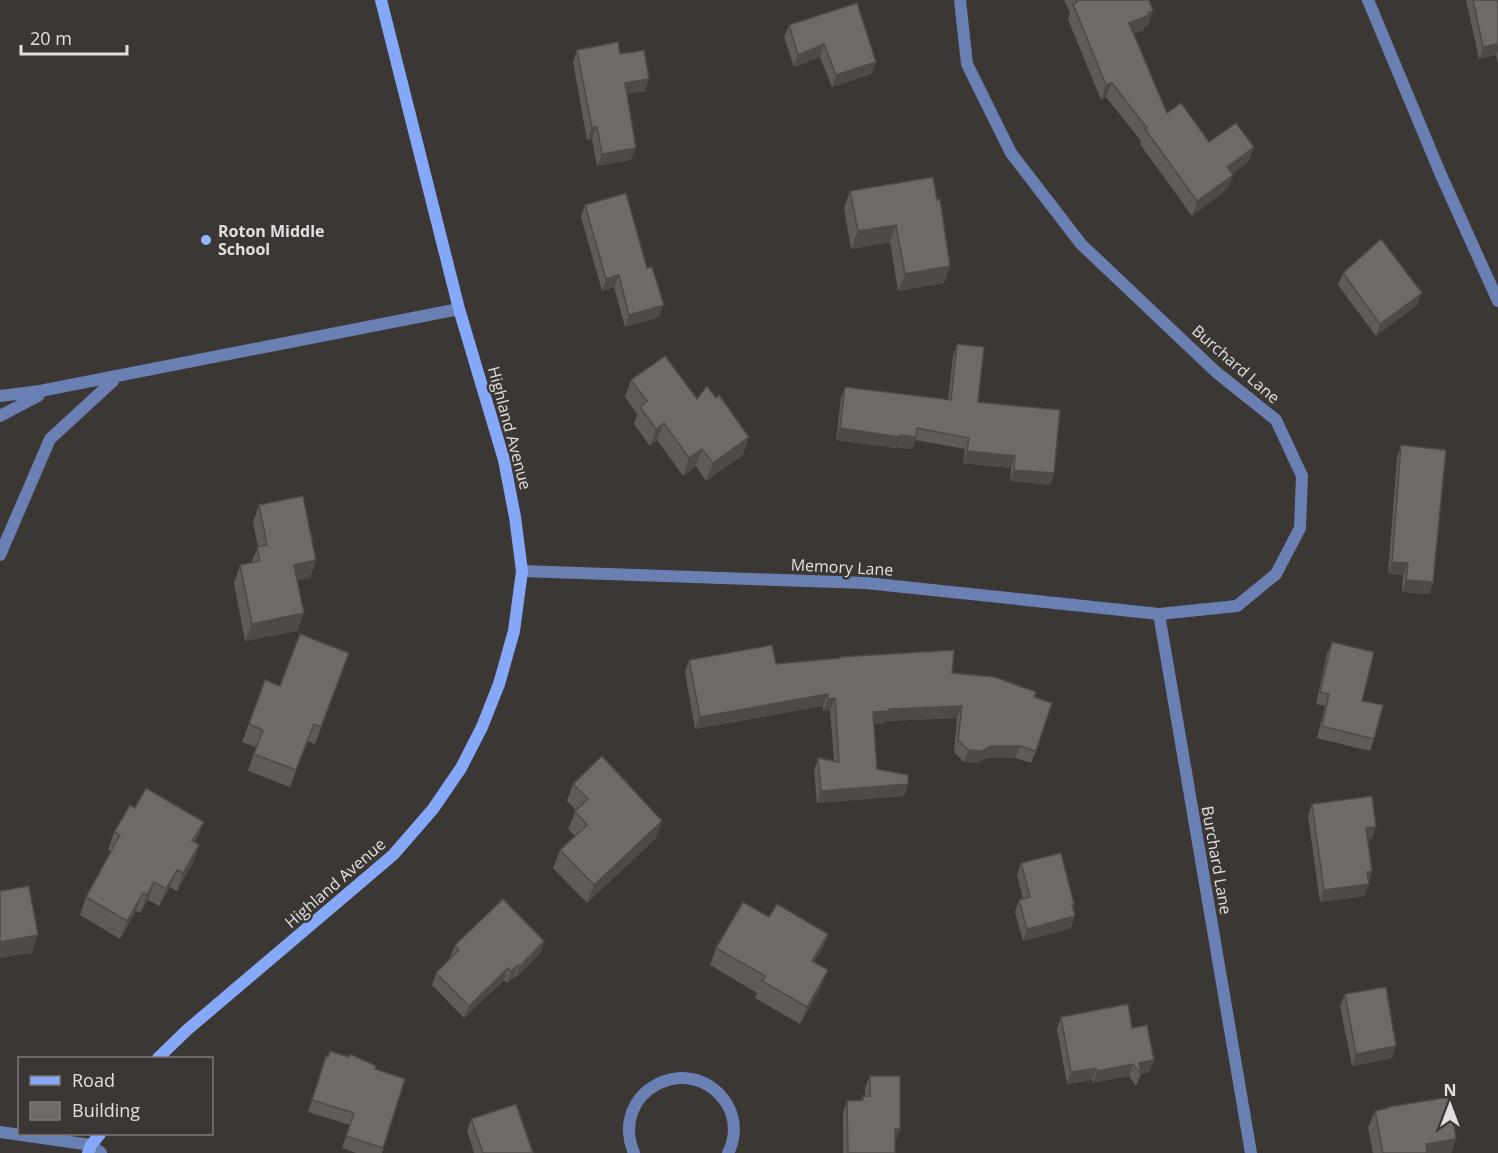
<svg xmlns="http://www.w3.org/2000/svg" width="1498" height="1153" font-family="'Open Sans',sans-serif">
  <style>
    .lines { fill: none; stroke-linecap: round; stroke-linejoin: round }
    .lane { stroke: #6a80b3; stroke-width: 12 }
    .street { stroke: #6a80b3; stroke-width: 12 }
    .secondary { stroke: #85a8f9; stroke-width: 12 }
    .wall { fill: #5f5b59 }
    .shaded-wall { fill: #4e4a48 }
    .building { fill: #6f6a67; stroke: #4e4a48; stroke-width: 1.5 }
    .poi-dot { fill: #96b6fd; stroke: #3b3734; stroke-width: 2 }
    .labels { text-anchor: middle; stroke-width: 5; stroke-linejoin: round; paint-order: stroke }
    .poi-label { font-size: 16px; font-weight: bold; fill: #e2dfde; stroke: #3b3734; text-anchor: start }
    .street-label { font-size: 16px; fill: #e2dfde; stroke: #3b3734 }
  </style>
  <rect width="100%" height="100%" fill="#3b3734"/>
  <g class="lines">
    <g class="lane">
      <polyline points="1368,0 1441,175 1498,301"/>
      <polyline points="0,396 40,391 459,309"/>
      <polyline points="0,416 38,396 40,392"/>
      <polyline points="0,555 50,439 113,381 113,377"/>
    </g>
    <g class="street">
      <polyline points="522,571 866,583 1159,614 1237,606 1276,574 1300,528 1302,476 1276,420 1216,372 1081,244 1011,153 967,64 960,0"/>
      <polyline points="1159,614 1251,1153"/>
      <polyline points="0,1132 91,1145 101,1153"/>
      <path d="M634,1153C608,1091 691,1048 727,1104C736,1119 736,1138 728,1153"/>
    </g>
    <g class="secondary">
      <polyline points="158,1058 187,1030 393,855 433,809 461,768 482,727 499,684 514,631 522,571 515,517 504,460 459,309 381,0"/>
      <polyline points="88,1153 91,1145 100,1134"/>
    </g>
  </g>
  <g class="wall">
    <polygon points="1064,0 1149,0 1148,26 1144,27 1143,30 1134,34 1167,113 1209,142 1248,162 1232,174 1233,175 1227,189 1192,216 1140,144 1141,141 1106,97 1101,100 1068,19 1070,13"/>
    <polygon points="1466,0 1498,0 1498,64 1496,55 1479,59"/>
    <polygon points="789,25 876,62 871,74 832,87 820,57 794,67 784,37"/>
    <polygon points="577,50 620,54 645,91 627,94 631,160 597,166 592,139 587,140 573,62"/>
    <polygon points="850,191 937,200 944,283 898,291 890,242 851,249 844,208"/>
    <polygon points="585,205 659,317 625,327 614,287 602,291 581,217"/>
    <polygon points="1343,273 1417,305 1376,336 1338,285"/>
    <polygon points="957,344 978,402 1054,473 1050,485 1010,481 1011,468 963,463 965,449 915,440 912,449 896,447 896,448 836,440 841,398 845,387 948,400 953,356"/>
    <polygon points="631,380 697,399 743,455 706,481 696,466 683,476 657,440 650,446 634,424 637,414 625,397"/>
    <polygon points="1401,445 1433,582 1429,594 1402,592 1403,575 1388,574 1397,458"/>
    <polygon points="259,505 316,560 310,578 297,580 304,613 297,631 245,641 234,583 240,565 251,563 258,547 253,522"/>
    <polygon points="1332,642 1362,701 1374,739 1370,751 1317,738 1325,706 1316,704 1327,654"/>
    <polygon points="349,653 315,744 307,741 290,787 248,771 256,747 242,742 265,680 280,686"/>
    <polygon points="840,657 952,673 1034,697 1036,751 1031,763 1015,758 987,758 978,763 964,762 954,752 957,718 885,721 885,723 874,724 877,769 908,784 904,796 817,803 814,771 818,758 834,761 830,710 823,711 823,706 695,729 685,672 689,660 776,664 839,658"/>
    <polygon points="573,784 656,838 587,903 553,868 560,850 575,836 568,829 576,810 567,801"/>
    <polygon points="1312,804 1372,839 1368,839 1372,871 1364,896 1320,902 1308,816"/>
    <polygon points="114,832 197,839 195,842 199,845 193,862 177,891 170,887 159,906 148,900 140,913 136,911 120,939 80,915 86,897 111,852 108,850"/>
    <polygon points="1021,863 1074,904 1071,928 1023,941 1015,912 1019,900 1023,899 1017,875"/>
    <polygon points="769,917 828,934 821,951 814,962 821,987 800,1024 755,998 757,993 710,965 716,948"/>
    <polygon points="544,941 540,953 515,978 514,977 507,983 504,980 464,1018 432,985 436,973 451,958 450,958 455,945"/>
    <polygon points="1345,994 1396,1046 1392,1058 1352,1066 1340,1006"/>
    <polygon points="1061,1017 1132,1028 1154,1060 1149,1072 1141,1074 1136,1086 1129,1076 1092,1083 1092,1080 1067,1084 1057,1029"/>
    <polygon points="326,1056 375,1069 405,1079 382,1153 356,1153 342,1148 350,1125 308,1112"/>
    <polygon points="870,1076 900,1129 895,1141 895,1153 843,1153 843,1113 847,1101 861,1100 863,1096 865,1096 865,1088"/>
    <polygon points="1388,1107 1456,1139 1451,1153 1373,1153 1368,1128 1375,1111 1387,1108"/>
    <polygon points="471,1119 533,1153 474,1153 467,1131"/>
  </g>
  <g class="shaded-wall">
    <polygon points="1153,11 1148,26 1144,27 1143,30 1124,38 1129,23"/>
    <polygon points="824,44 820,57 794,67 798,55"/>
    <polygon points="1498,44 1498,50 1496,55 1479,59 1483,47"/>
    <polygon points="876,62 871,74 832,87 836,75"/>
    <polygon points="649,79 645,91 621,95 625,83"/>
    <polygon points="1112,83 1106,97 1101,100 1106,85"/>
    <polygon points="597,127 592,139 587,140 592,128"/>
    <polygon points="1254,147 1248,162 1222,182 1227,167"/>
    <polygon points="636,148 631,160 597,166 602,154"/>
    <polygon points="1233,175 1227,189 1192,216 1197,201"/>
    <polygon points="896,225 890,242 851,249 858,231"/>
    <polygon points="950,266 944,283 898,291 905,274"/>
    <polygon points="619,275 614,287 602,291 606,279"/>
    <polygon points="1422,293 1417,305 1376,336 1380,324"/>
    <polygon points="664,305 659,317 625,327 629,315"/>
    <polygon points="664,423 657,440 650,446 656,429"/>
    <polygon points="840,428 900,435 916,437 912,449 896,447 896,448 836,440"/>
    <polygon points="749,437 743,455 706,481 713,463"/>
    <polygon points="702,449 696,466 683,476 689,458"/>
    <polygon points="967,451 1015,456 1011,468 963,463"/>
    <polygon points="1014,470 1054,473 1050,485 1010,481"/>
    <polygon points="316,560 310,578 287,582 294,565"/>
    <polygon points="1392,562 1408,563 1403,575 1388,574"/>
    <polygon points="1406,580 1433,582 1429,594 1402,592"/>
    <polygon points="304,613 297,631 245,641 252,624"/>
    <polygon points="828,694 823,706 695,729 700,717"/>
    <polygon points="835,698 830,710 823,711 828,699"/>
    <polygon points="962,706 957,718 885,721 885,723 869,724 873,712 889,709"/>
    <polygon points="991,746 1020,746 1015,758 987,758 978,763 964,762 968,750"/>
    <polygon points="908,784 904,796 817,803 821,791"/>
    <polygon points="662,821 656,838 587,903 594,885"/>
    <polygon points="204,822 197,839 186,858 192,841"/>
    <polygon points="1376,827 1372,839 1362,840 1366,828"/>
    <polygon points="199,845 193,862 177,891 183,873"/>
    <polygon points="177,870 170,887 159,906 166,889"/>
    <polygon points="1372,871 1367,883 1367,872"/>
    <polygon points="154,882 148,900 140,913 147,895"/>
    <polygon points="1369,884 1364,896 1320,902 1324,890"/>
    <polygon points="143,893 136,911 120,939 127,921"/>
    <polygon points="1075,916 1071,928 1023,941 1027,929"/>
    <polygon points="828,934 821,951 805,978 812,961"/>
    <polygon points="38,935 32,953 0,958 0,942"/>
    <polygon points="544,941 540,953 515,978 520,966"/>
    <polygon points="518,965 514,977 507,983 511,971"/>
    <polygon points="508,968 504,980 464,1018 469,1006"/>
    <polygon points="828,970 821,987 800,1024 807,1007"/>
    <polygon points="1396,1046 1392,1058 1352,1066 1356,1054"/>
    <polygon points="1154,1060 1149,1072 1141,1074 1139,1063"/>
    <polygon points="1133,1064 1129,1076 1092,1083 1097,1071"/>
    <polygon points="1096,1068 1092,1080 1067,1084 1071,1072"/>
    <polygon points="895,1129 900,1129 896,1141 891,1141"/>
    <polygon points="1456,1139 1451,1153 1423,1153 1426,1144"/>
  </g>
  <g class="building">
    <polygon points="1076,0 1149,0 1153,11 1148,13 1149,15 1129,23 1167,113 1181,103 1209,142 1236,123 1254,147 1227,167 1233,175 1197,201 1145,129 1147,128 1112,83 1106,85 1073,4 1077,2"/>
    <polygon points="1473,0 1498,0 1498,44 1483,47"/>
    <polygon points="857,3 876,62 836,75 824,44 798,55 789,25"/>
    <polygon points="618,42 620,54 644,50 649,79 625,83 636,148 602,154 597,127 592,128 577,50"/>
    <polygon points="933,177 937,200 940,199 950,266 905,274 896,225 858,231 850,191"/>
    <polygon points="626,193 647,268 652,267 664,305 629,315 619,275 606,279 585,205"/>
    <polygon points="1381,239 1422,293 1380,324 1343,273"/>
    <polygon points="957,344 984,347 978,402 1060,410 1054,473 1014,470 1015,456 967,451 969,438 917,428 916,437 900,435 900,437 840,428 845,387 951,400"/>
    <polygon points="665,356 697,399 707,386 716,398 719,395 749,437 713,463 702,449 689,458 664,423 656,429 640,407 647,401 631,380"/>
    <polygon points="1401,445 1446,450 1433,582 1406,580 1408,563 1392,562"/>
    <polygon points="303,496 316,560 294,565 304,613 252,624 240,565 260,561 257,547 267,545 259,505"/>
    <polygon points="300,634 349,653 321,727 314,724 296,770 254,754 263,730 249,724 265,680 280,686"/>
    <polygon points="1332,642 1374,652 1362,701 1383,705 1374,739 1322,726 1329,694 1320,692"/>
    <polygon points="772,645 776,664 840,658 840,657 954,650 952,673 995,677 1036,692 1034,697 1052,703 1036,751 1020,746 991,746 982,751 968,750 958,740 962,706 889,709 889,711 873,712 877,769 908,775 908,784 821,791 818,758 839,762 835,698 828,699 828,694 700,717 689,660"/>
    <polygon points="602,756 662,821 594,885 560,850 587,825 575,811 588,799 573,784"/>
    <polygon points="146,788 204,822 192,841 199,845 183,873 177,870 166,889 154,882 147,895 143,893 127,921 86,897 120,835 114,832 130,805 135,808"/>
    <polygon points="1372,796 1376,827 1366,828 1372,871 1367,872 1369,884 1324,890 1312,804"/>
    <polygon points="1061,853 1074,904 1072,905 1075,916 1027,929 1019,900 1030,897 1021,863"/>
    <polygon points="29,886 38,935 0,942 0,891"/>
    <polygon points="503,899 544,941 520,966 518,965 511,971 508,968 469,1006 436,973 459,950 455,945"/>
    <polygon points="743,902 769,917 777,904 828,934 812,961 828,970 807,1007 762,981 765,976 716,948"/>
    <polygon points="1386,987 1396,1046 1356,1054 1345,994"/>
    <polygon points="1128,1004 1132,1028 1147,1025 1154,1060 1139,1063 1141,1074 1133,1064 1097,1071 1096,1068 1071,1072 1061,1017"/>
    <polygon points="330,1051 349,1057 350,1054 376,1066 375,1069 405,1079 383,1148 346,1136 354,1113 312,1100 326,1056 328,1057"/>
    <polygon points="870,1076 900,1076 900,1129 895,1129 895,1153 848,1153 847,1101 863,1100 863,1096 870,1096"/>
    <polygon points="1449,1097 1456,1139 1426,1144 1427,1153 1383,1153 1375,1111 1388,1108 1388,1107"/>
    <polygon points="516,1104 533,1153 483,1153 471,1119"/>
  </g>
  <circle class="poi-dot" cx="206" cy="240" r="6"/>
  <g class="labels">
    <g class="poi-label">
      <text x="218" y="237">Roton Middle<tspan x="218" dy="18">School</tspan></text>
    </g>
    <g class="street-label">
      <text transform="translate(1236 364) rotate(41)" y="6">Burchard Lane</text>
      <text transform="translate(510 428) rotate(75)" y="6">Highland Avenue</text>
      <text transform="translate(842 567) rotate(3)" y="6">Memory Lane</text>
      <text transform="translate(1217 860) rotate(80)" y="6">Burchard Lane</text>
      <text transform="translate(335 883) rotate(-41)" y="6">Highland Avenue</text>
    </g>
  </g>
  <rect x="18" y="1057" width="195" height="78" fill="#3b3734" stroke="#7e7a78" stroke-width="1.5"/>
  <rect x="30" y="1076" width="30" height="9" fill="#85a8f9" stroke="#7e7a78" stroke-width="1.5"/>
  <text x="72" y="1087" font-size="18" fill="#e2dfde">Road</text>
  <rect x="30" y="1102" width="30" height="18" fill="#6f6a67" stroke="#7e7a78" stroke-width="1.5"/>
  <text x="72" y="1117" font-size="18" fill="#e2dfde">Building</text>
  <g transform="translate(1450 1105)" stroke="#3b3734" stroke-width="4.5" paint-order="stroke">
  <path d="M0-4.5L10 22L0 15L-10 22Z" fill="#e2dfde"/>
  <text y="-9" font-size="16" font-weight="bold" text-anchor="middle" fill="#e2dfde">N</text>
  </g>
  <path d="M21 45v9h106v-9" fill="none" stroke="#e2dfde" stroke-width="3"/>
  <text x="30" y="45" font-size="18" fill="#e2dfde" stroke="#3b3734" stroke-width="4.5" paint-order="stroke">20 m</text>
</svg>
